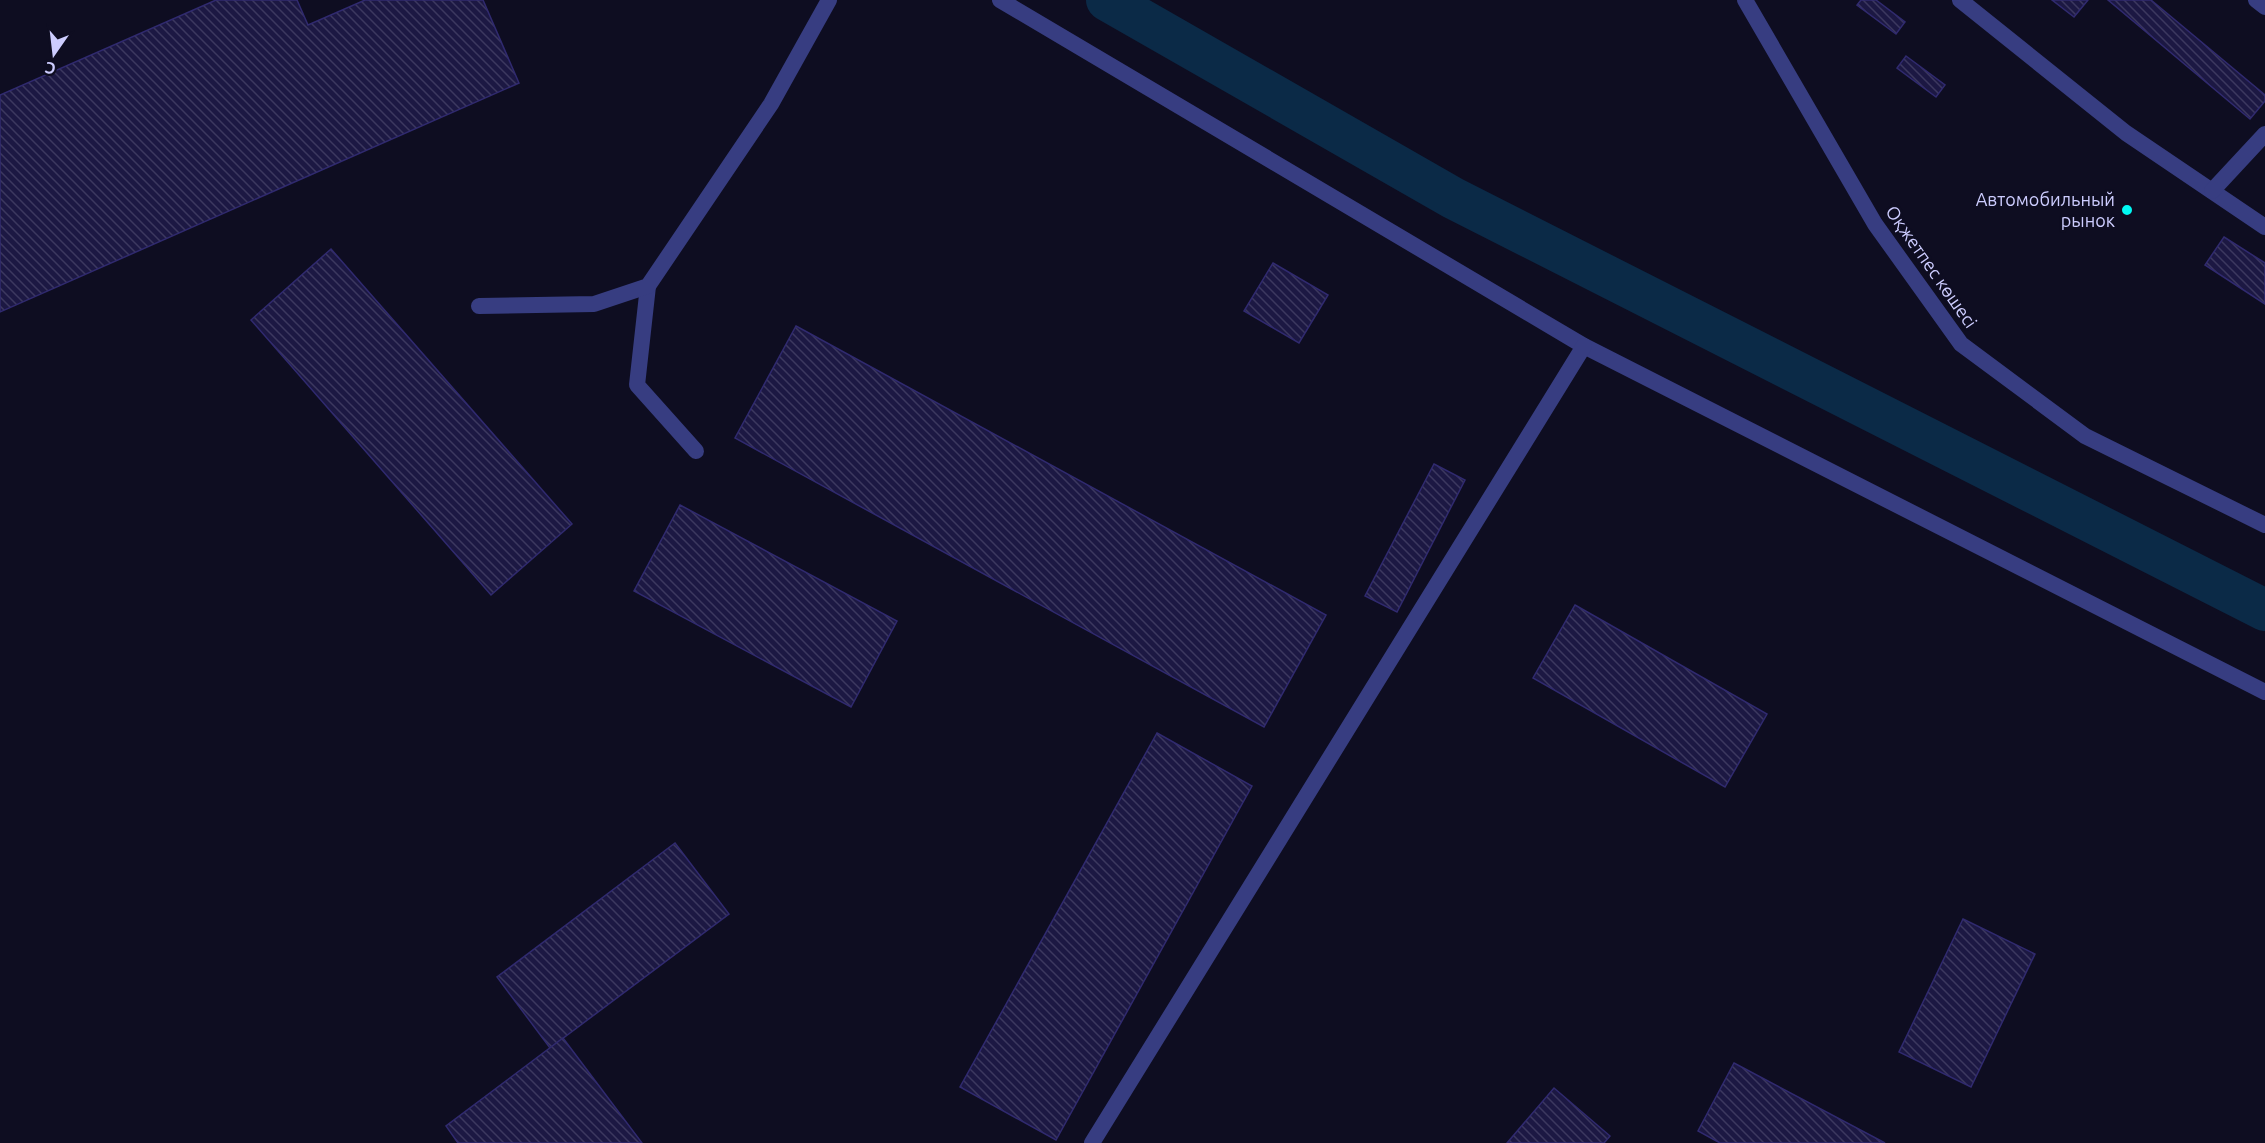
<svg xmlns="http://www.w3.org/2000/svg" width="2265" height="1143" font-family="Ubuntu,sans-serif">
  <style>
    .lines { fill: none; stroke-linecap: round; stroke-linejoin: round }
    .canal { stroke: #0b2a47; stroke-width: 42 }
    .building { fill: url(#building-back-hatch); stroke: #302a6f; stroke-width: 1.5 }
    .service { stroke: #373d81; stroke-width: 16 }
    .minor { stroke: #373d81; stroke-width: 16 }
    .tertiary { stroke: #373d81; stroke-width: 16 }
    .poi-dot { fill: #00f8f3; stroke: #0e0d21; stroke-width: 2 }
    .labels { text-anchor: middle; stroke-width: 5; stroke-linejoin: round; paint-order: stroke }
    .poi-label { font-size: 18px; fill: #cdcdff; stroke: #0e0d21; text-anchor: end }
    .street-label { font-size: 18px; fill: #cdcdff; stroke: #0e0d21 }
  </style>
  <defs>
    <pattern id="building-back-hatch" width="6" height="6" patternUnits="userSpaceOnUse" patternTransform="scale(1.5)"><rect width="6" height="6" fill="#1c1843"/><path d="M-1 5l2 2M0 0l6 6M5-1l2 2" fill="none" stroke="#3c385f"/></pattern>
  </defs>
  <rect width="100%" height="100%" fill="#0e0d21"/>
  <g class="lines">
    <polyline class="canal" points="1107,0 1453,198 2265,610"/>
  </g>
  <g class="building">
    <polygon points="216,0 297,0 308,25 365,0 483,0 519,83 0,312 0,95"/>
    <polygon points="1861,0 1876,0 1905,22 1896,34 1857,5"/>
    <polygon points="2052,0 2088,0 2074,17"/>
    <polygon points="2108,0 2151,0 2265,95 2265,101 2250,119"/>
    <polygon points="1906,56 1945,85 1936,97 1897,68"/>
    <polygon points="2224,237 2265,263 2265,304 2205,265"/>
    <polygon points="331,249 572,524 491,595 251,320"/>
    <polygon points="1273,263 1328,295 1299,343 1244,311"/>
    <polygon points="796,326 1326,615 1264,727 735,438"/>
    <polygon points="1434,464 1465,480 1397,612 1365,596"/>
    <polygon points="680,505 897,621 851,707 634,591"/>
    <polygon points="1575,605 1767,714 1725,787 1533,678"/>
    <polygon points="1157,733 1252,786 1056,1140 960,1087"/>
    <polygon points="675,843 729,914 550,1048 497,977"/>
    <polygon points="1963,919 2035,954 1971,1087 1899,1052"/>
    <polygon points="563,1038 642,1143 458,1143 446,1126"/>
    <polygon points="1734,1063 1885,1143 1720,1143 1698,1131"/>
    <polygon points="1554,1088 1610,1136 1604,1143 1507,1143"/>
  </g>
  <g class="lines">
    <g class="service">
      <polyline points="1000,0 1584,346 2265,692"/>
      <polyline points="648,286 637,385 696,451"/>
      <polyline points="479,306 594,304 648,286 771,104 829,0"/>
      <polyline points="1092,1143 1584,346"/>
    </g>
    <g class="minor">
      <polyline points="1960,0 2126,133 2265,227"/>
      <polyline points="2256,0 2265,7"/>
      <polyline points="2212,191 2265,134"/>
    </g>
    <polyline class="tertiary" points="1745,0 1875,224 1961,344 2085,436 2265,525"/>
  </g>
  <circle class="poi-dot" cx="2127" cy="210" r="6"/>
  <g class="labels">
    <g class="poi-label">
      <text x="2115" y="206">Автомобильный<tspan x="2115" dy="21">рынок</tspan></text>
    </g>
    <g class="street-label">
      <text transform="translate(1931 267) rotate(55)" y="6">Оқжетпес көшесі</text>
    </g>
  </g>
  <g transform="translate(54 54) rotate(194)" stroke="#0e0d21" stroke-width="4.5" paint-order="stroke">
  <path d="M0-4.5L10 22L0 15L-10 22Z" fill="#cdcdff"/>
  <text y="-9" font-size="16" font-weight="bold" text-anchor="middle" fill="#cdcdff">С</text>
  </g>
</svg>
